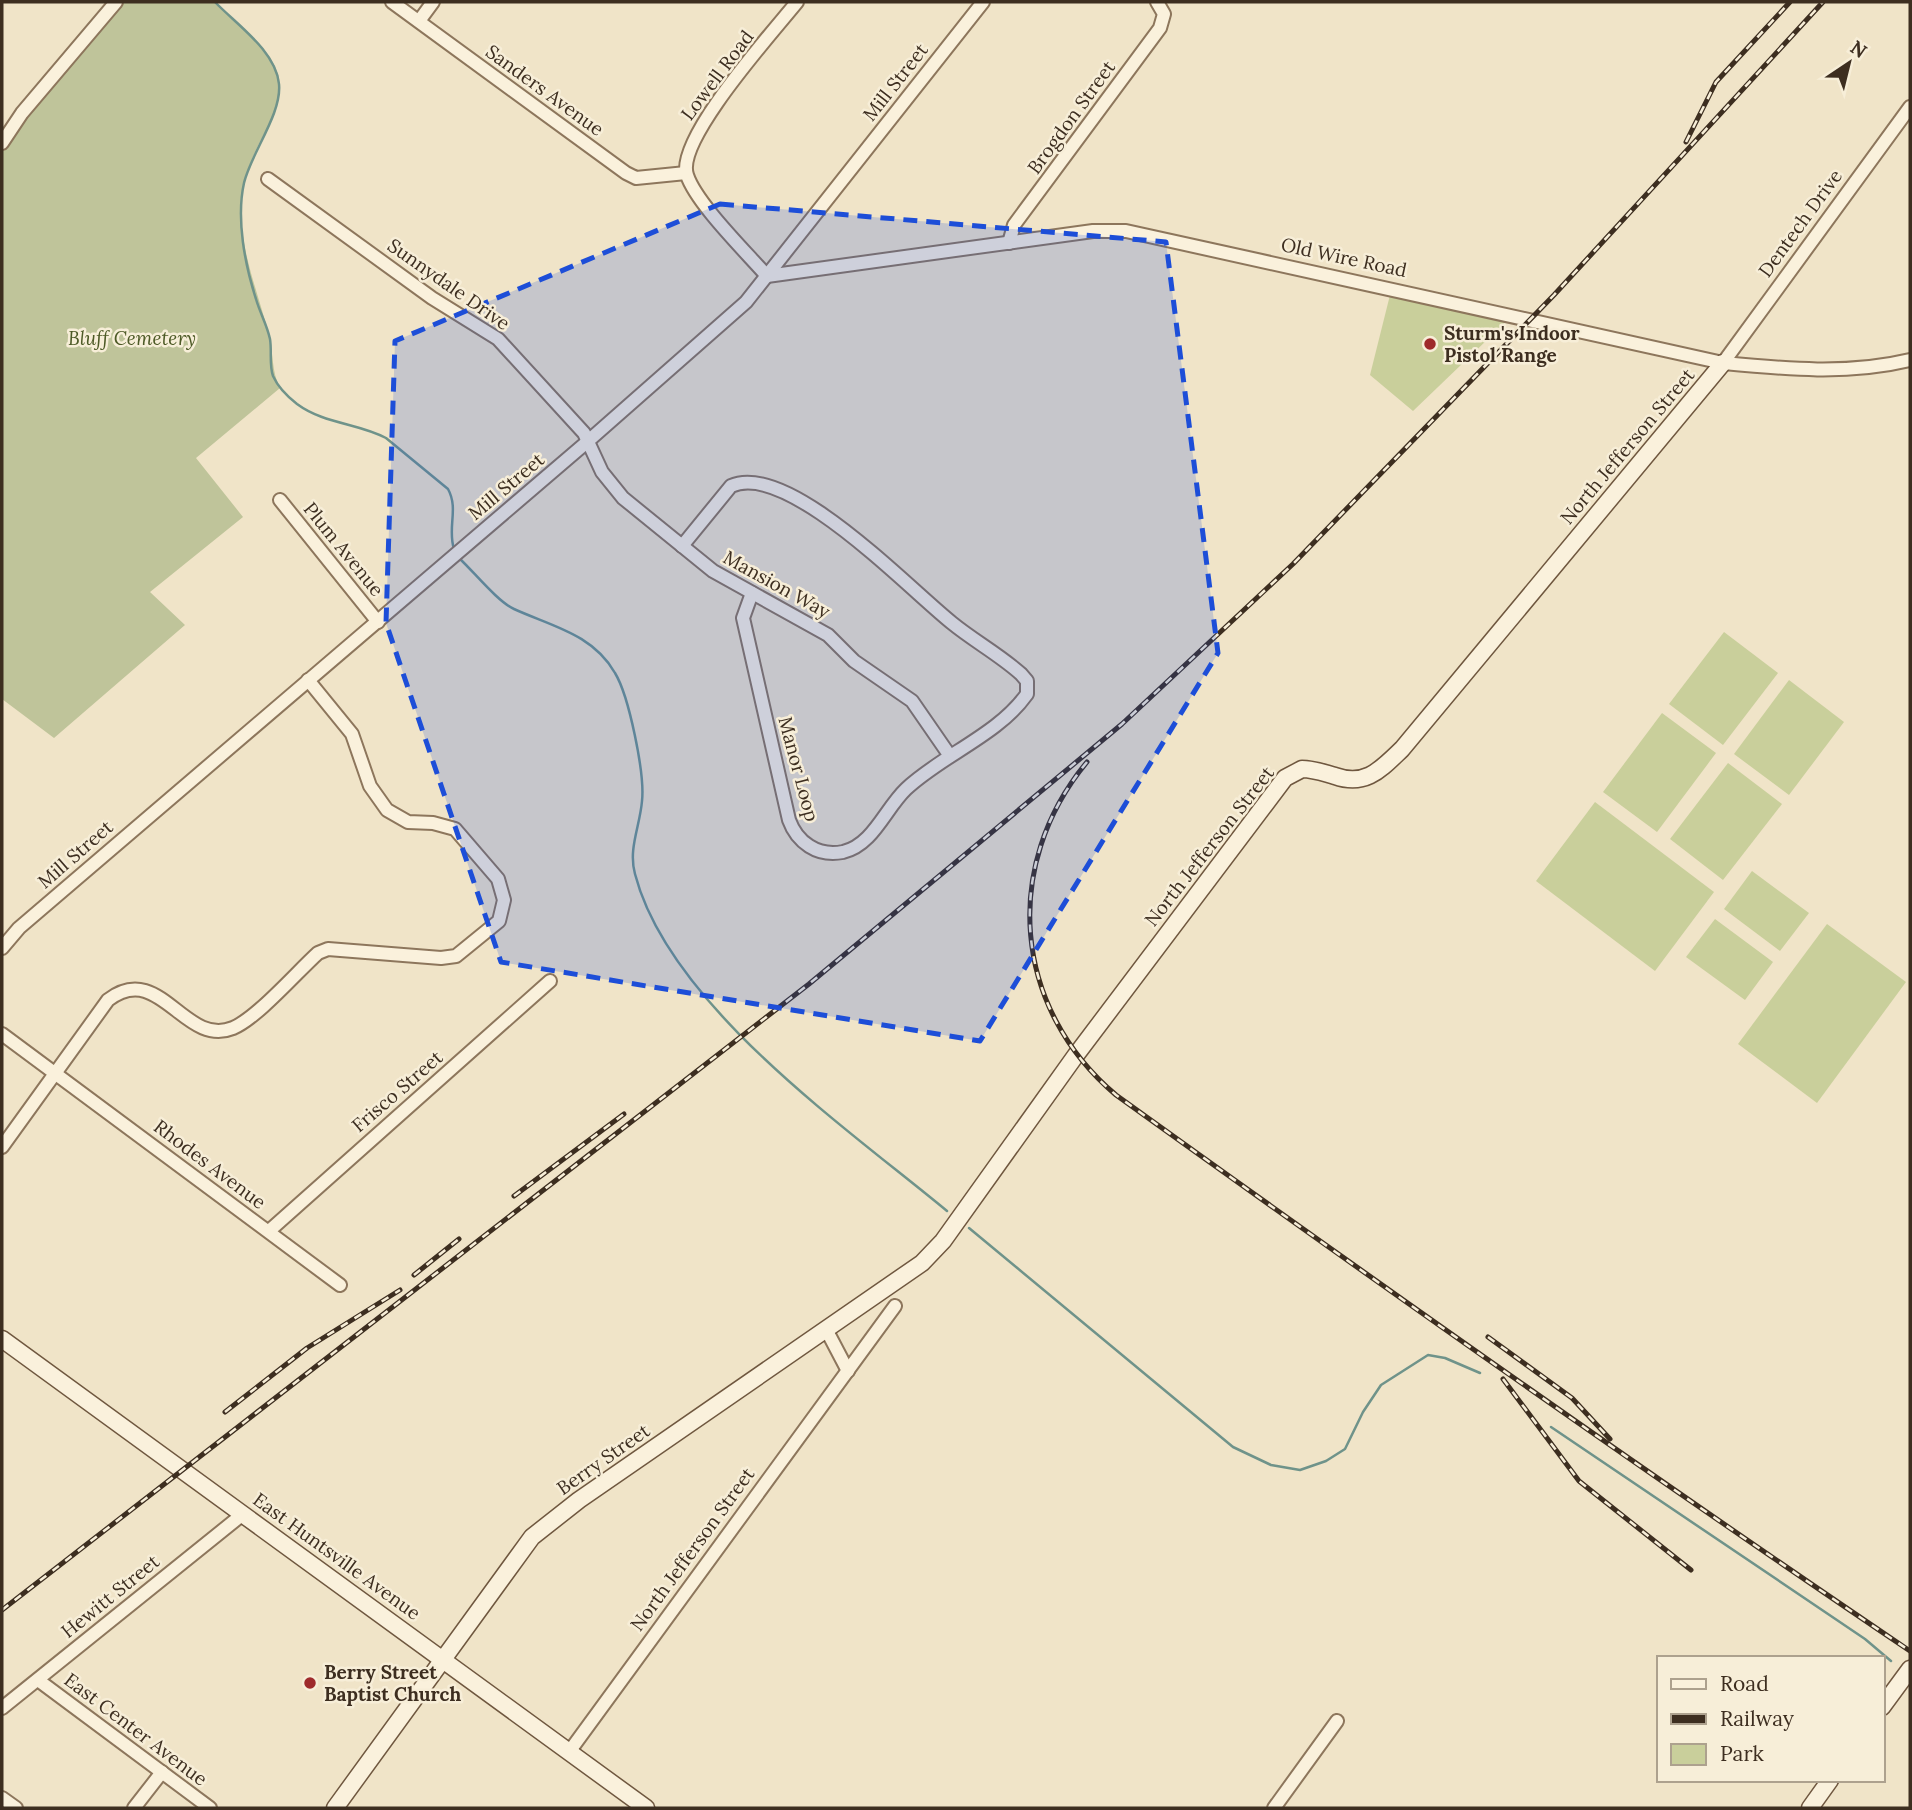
<svg xmlns="http://www.w3.org/2000/svg" width="1912" height="1810" font-family="Lora,serif">
  <style>
    .green { fill: #c9cf9b }
    .cemetery { fill: #bfc49a }
    .lines { fill: none; stroke-linecap: round; stroke-linejoin: round }
    .stream { stroke: #6f938a; stroke-width: 2.5 }
    .street-casing { stroke: #8d765c; stroke-width: 16 }
    .secondary-casing { stroke: #6f573f; stroke-width: 19 }
    .street { stroke: #faf1dc; stroke-width: 12 }
    .secondary { stroke: #faf1dc; stroke-width: 16 }
    .rail-casing { stroke: #3d2e20; stroke-width: 5 }
    .rail { stroke: #f7eed8; stroke-width: 2.5; stroke-dasharray: 8; stroke-linecap: butt }
    .marked { fill: #1d4ed8; fill-opacity: 0.2; stroke: #1d4ed8; stroke-width: 5; stroke-dasharray: 14 9; stroke-linejoin: round }
    .poi-dot { fill: #9e2a2b; stroke: #f7eed8; stroke-width: 2.5 }
    .labels { text-anchor: middle; stroke-width: 5; stroke-linejoin: round; paint-order: stroke }
    .street-label { font-size: 19px; fill: #3d2e20; stroke: #f7eed8 }
    .poi-label { font-size: 19px; font-weight: bold; fill: #3d2e20; stroke: #f7eed8; text-anchor: start }
    .park-label { font-size: 19px; font-style: italic; fill: #4d5a26; stroke: #f7eed8 }
  </style>
  <rect width="100%" height="100%" fill="#f0e4c8"/>
  <g class="green">
    <polygon points="1392,287 1514,314 1413,411 1370,375"/>
    <polygon points="1724,632 1778,673 1723,745 1669,704"/>
    <polygon points="1789,680 1844,722 1789,795 1734,754"/>
    <polygon points="1662,713 1716,753 1657,832 1603,792"/>
    <polygon points="1728,763 1782,804 1723,880 1670,839"/>
    <polygon points="1595,802 1714,892 1655,971 1536,881"/>
    <polygon points="1752,871 1809,913 1780,951 1724,909"/>
    <polygon points="1715,919 1773,962 1745,1000 1686,957"/>
    <polygon points="1827,924 1906,982 1817,1103 1738,1044"/>
  </g>
  <path class="cemetery" d="M116,2H215C236,23 277,51 280,84C281,112 259,139 250,164C227,225 255,278 269,336C274,355 271,370 280,388L196,458L243,517L150,592L185,625L54,738L2,699V143Z"/>
  <g class="lines">
    <g class="stream">
      <path d="M215,2C236,24 276,51 279,84C282,114 251,153 244,183C236,219 245,265 256,299C260,313 267,325 270,339C272,351 269,365 273,376C278,387 288,397 297,404C324,424 358,423 386,438L448,489C459,509 447,528 454,549"/>
      <path d="M460,559C474,572 498,602 514,609C551,626 593,634 615,673C629,696 645,774 642,801C640,826 628,849 635,874C669,1005 847,1128 947,1211"/>
      <polyline points="969,1228 1233,1447 1271,1465 1300,1470 1326,1461 1345,1449 1363,1412 1381,1385 1428,1355 1445,1358 1480,1373"/>
      <polyline points="1551,1427 1865,1639 1891,1661"/>
    </g>
    <defs>
      <g id="street">
        <polyline points="392,2 626,173 636,178 686,173"/>
        <polyline points="419,21 433,2"/>
        <polyline points="2,143 22,113 116,2"/>
        <polyline points="268,179 432,298 498,339 584,433 602,472 623,498 713,571 828,635 854,661 912,701 950,756"/>
        <polyline points="1009,243 1014,225 1160,28 1164,14 1157,2"/>
        <path d="M767,276L1093,231H1126L1723,363C1786,369 1848,375 1910,360"/>
        <path d="M767,276C746,252 696,203 687,175C675,140 773,32 797,2"/>
        <polyline points="1723,363 1910,107"/>
        <polyline points="280,500 378,622"/>
        <path d="M682,546L731,486C787,460 909,589 952,623C974,641 1000,655 1021,674L1027,681V694C998,735 942,755 906,789C885,809 873,845 843,852C817,857 797,842 789,820L743,618L752,593"/>
        <polyline points="2,948 19,928 587,442 746,302 983,2"/>
        <polyline points="2,1034 340,1285"/>
        <path d="M2,1147L108,1000C160,960 184,1048 233,1028C257,1018 297,972 318,953L328,949L441,958L456,956L499,921L504,900L498,879L455,829L433,823L408,822L387,810L370,786L352,734L308,680"/>
        <polyline points="269,1231 550,981"/>
        <polyline points="827,1331 848,1371"/>
        <polyline points="38,1680 210,1808"/>
        <polyline points="2,1708 243,1514"/>
        <polyline points="569,1752 895,1306"/>
        <polyline points="2,1798 16,1808"/>
        <polyline points="134,1808 162,1772"/>
        <polyline points="1274,1808 1337,1721"/>
      </g>
      <g id="secondary">
        <polyline points="2,1339 646,1808"/>
        <polyline points="1882,1707 1910,1669"/>
        <path d="M335,1808L532,1537L579,1500L922,1263L943,1241L1076,1055L1285,778L1302,769C1314,769 1324,773 1335,776C1366,787 1381,769 1402,749L1723,363"/>
        <polyline points="1810,1808 1830,1780"/>
      </g>
    </defs>
    <use href="#street" class="street-casing"/>
    <use href="#secondary" class="secondary-casing"/>
    <use href="#street" class="street"/>
    <use href="#secondary" class="secondary"/>
    <defs>
      <g id="rail">
        <polyline points="1686,142 1716,82 1790,2"/>
        <path d="M1087,762C1001,866 1013,1008 1116,1095C1379,1284 1642,1470 1910,1651"/>
        <polyline points="514,1196 624,1114"/>
        <polyline points="414,1275 459,1239"/>
        <polyline points="1488,1337 1572,1398 1610,1439"/>
        <polyline points="1503,1379 1579,1481 1691,1570"/>
        <polyline points="225,1412 307,1348 400,1290"/>
        <polyline points="2,1610 809,984 1122,724 1293,564 1554,295 1823,2"/>
      </g>
    </defs>
    <use href="#rail" class="rail-casing"/>
    <use href="#rail" class="rail"/>
  </g>
  <path class="marked" d="M720,204L1166,242L1218,653L980,1041L501,962L386,623L395,341Z"/>
  <g class="poi-dot">
    <circle cx="1430" cy="344" r="7"/>
    <circle cx="310" cy="1683" r="7"/>
  </g>
  <g class="labels">
    <g class="street-label">
      <text transform="translate(717 75) rotate(-53)" y="7">Lowell Road</text>
      <text transform="translate(895 82) rotate(-52)" y="7">Mill Street</text>
      <text transform="translate(545 90) rotate(36)" y="7">Sanders Avenue</text>
      <text transform="translate(1071 117) rotate(-54)" y="7">Brogdon Street</text>
      <text transform="translate(1800 223) rotate(-54)" y="7">Dentech Drive</text>
      <text transform="translate(1344 257) rotate(12)" y="7">Old Wire Road</text>
      <text transform="translate(449 284) rotate(35)" y="7">Sunnydale Drive</text>
      <text transform="translate(1627 446) rotate(-50)" y="7">North Jefferson Street</text>
      <text transform="translate(506 486) rotate(-40)" y="7">Mill Street</text>
      <text transform="translate(344 549) rotate(51)" y="7">Plum Avenue</text>
      <text transform="translate(777 584) rotate(29)" y="7">Mansion Way</text>
      <text transform="translate(799 769) rotate(75)" y="7">Manor Loop</text>
      <text transform="translate(1209 846) rotate(-52)" y="7">North Jefferson Street</text>
      <text transform="translate(75 854) rotate(-41)" y="7">Mill Street</text>
      <text transform="translate(397 1091) rotate(-41)" y="7">Frisco Street</text>
      <text transform="translate(210 1164) rotate(37)" y="7">Rhodes Avenue</text>
      <text transform="translate(603 1459) rotate(-35)" y="7">Berry Street</text>
      <text transform="translate(692 1549) rotate(-54)" y="7">North Jefferson Street</text>
      <text transform="translate(337 1556) rotate(36)" y="7">East Huntsville Avenue</text>
      <text transform="translate(110 1596) rotate(-39)" y="7">Hewitt Street</text>
      <text transform="translate(136 1729) rotate(37)" y="7">East Center Avenue</text>
    </g>
    <g class="poi-label">
      <text x="1444" y="340">Sturm's Indoor<tspan x="1444" dy="22">Pistol Range</tspan></text>
      <text x="324" y="1679">Berry Street<tspan x="324" dy="22">Baptist Church</tspan></text>
    </g>
    <g class="park-label">
      <text x="132" y="345">Bluff Cemetery</text>
    </g>
  </g>
  <rect width="1912" height="1810" fill="none" stroke="#3d2e20" stroke-width="7"/>
  <rect x="1657" y="1656" width="228" height="126" fill="#f7eed8" stroke="#ada18e" stroke-width="2"/>
  <rect x="1671" y="1679" width="35" height="10" fill="#faf1dc" stroke="#ada18e" stroke-width="2"/>
  <text x="1720" y="1691" font-size="21" fill="#3d2e20">Road</text>
  <rect x="1671" y="1714" width="35" height="10" fill="#3d2e20" stroke="#ada18e" stroke-width="2"/>
  <text x="1720" y="1726" font-size="21" fill="#3d2e20">Railway</text>
  <rect x="1671" y="1744" width="35" height="21" fill="#c9cf9b" stroke="#ada18e" stroke-width="2"/>
  <text x="1720" y="1761" font-size="21" fill="#3d2e20">Park</text>
  <g transform="translate(1849 63) rotate(35)" stroke="#f7eed8" stroke-width="5" paint-order="stroke">
  <path d="M0-5L12 26L0 18L-12 26Z" fill="#3d2e20"/>
  <text y="-10" font-size="19" font-weight="bold" text-anchor="middle" fill="#3d2e20">N</text>
  </g>
</svg>
